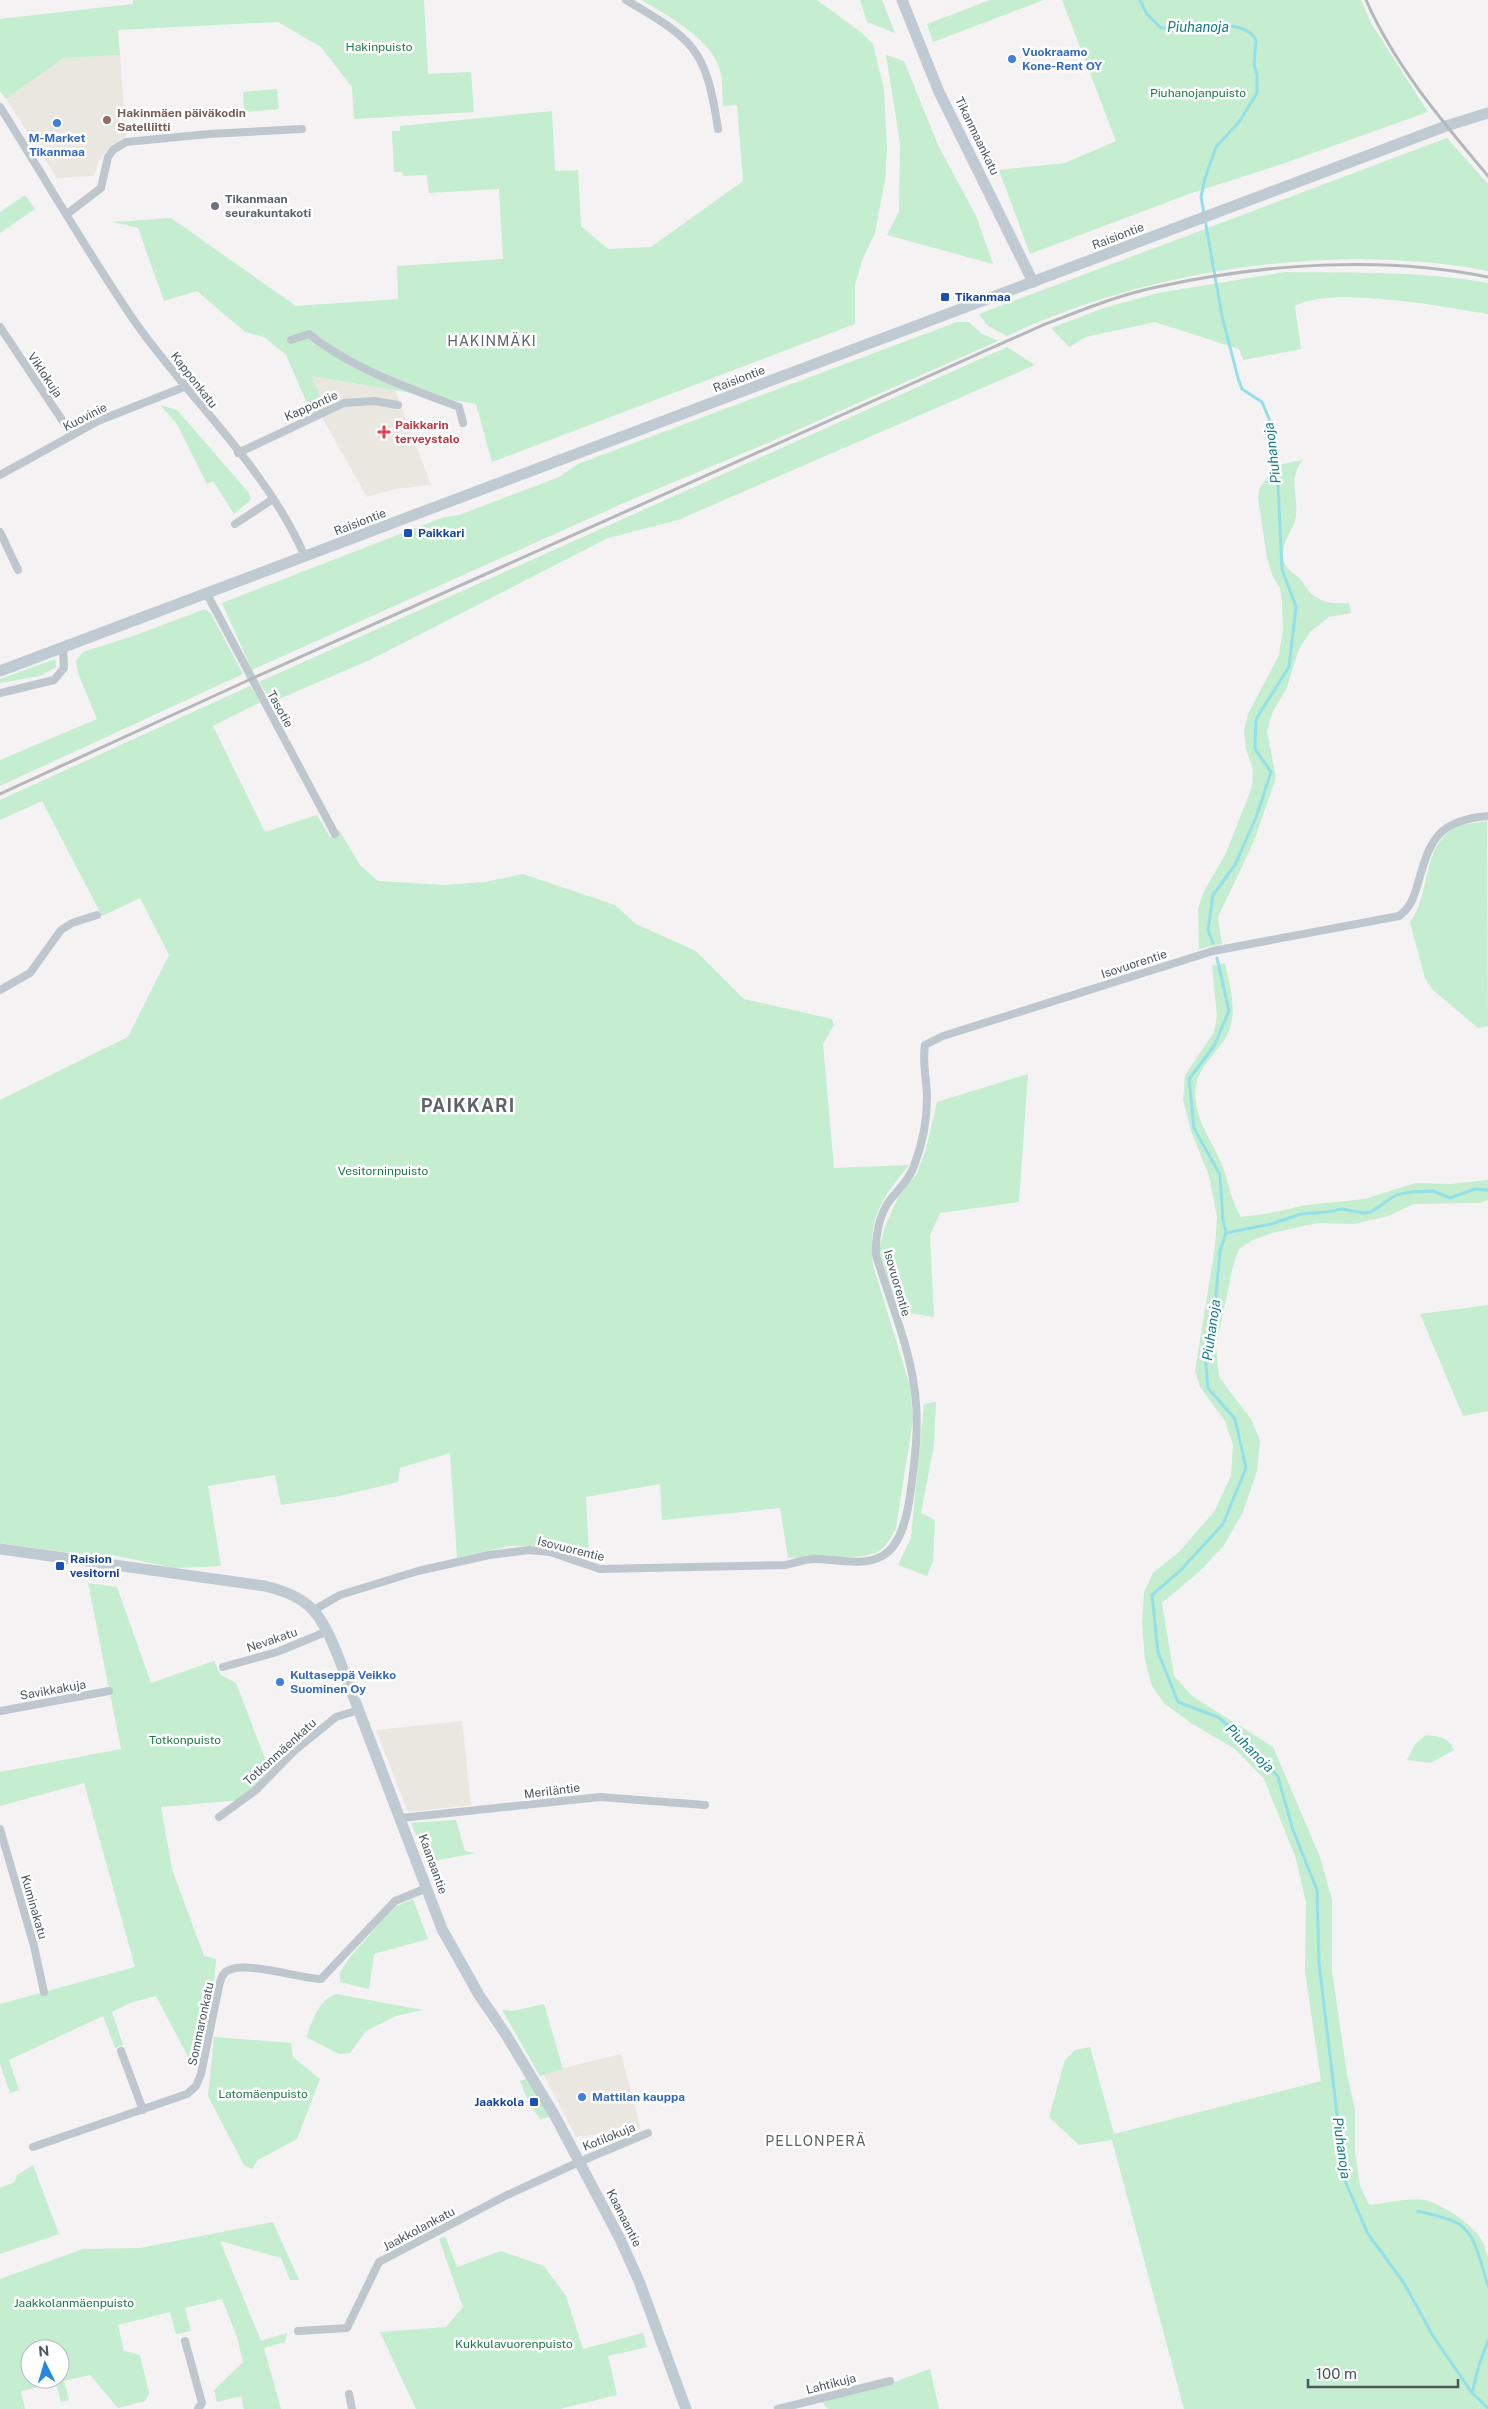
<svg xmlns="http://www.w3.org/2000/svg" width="1488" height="2409" font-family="'Public Sans',sans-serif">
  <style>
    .commercial { fill: #eae6e0 }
    .green { fill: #c4eecf; fill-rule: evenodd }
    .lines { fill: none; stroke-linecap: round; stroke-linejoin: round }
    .stream { stroke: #94e0e8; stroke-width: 3 }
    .street { stroke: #bec7cd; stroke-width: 8 }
    .secondary { stroke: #bfcad2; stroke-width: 11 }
    .rail { stroke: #b4b8bb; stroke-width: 3 }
    .shop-dot { fill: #3f7fe0; stroke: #fff; stroke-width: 2 }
    .education-dot { fill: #8d6e63; stroke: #fff; stroke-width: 2 }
    .worship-dot { fill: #6b7280; stroke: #fff; stroke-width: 2 }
    .transit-dot { fill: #1a4fb4; stroke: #fff; stroke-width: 2 }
    .health-dot { fill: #e0444e; stroke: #fff; stroke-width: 2 }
    .labels { text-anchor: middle; stroke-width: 5; stroke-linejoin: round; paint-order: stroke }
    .park-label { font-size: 12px; fill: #1d7d43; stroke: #fff }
    .shop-label { font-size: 12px; font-weight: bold; fill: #366cbe; stroke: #fff; text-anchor: start }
    .education-label { font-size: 12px; font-weight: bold; fill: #785e54; stroke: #fff; text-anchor: start }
    .street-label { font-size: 12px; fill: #4a575e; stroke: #fff }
    .worship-label { font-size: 12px; font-weight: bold; fill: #5b616d; stroke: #fff; text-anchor: start }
    .transit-label { font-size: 12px; font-weight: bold; fill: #164399; stroke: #fff; text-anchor: start }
    .health-label { font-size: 12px; font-weight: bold; fill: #be3a42; stroke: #fff; text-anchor: start }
    .water-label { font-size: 14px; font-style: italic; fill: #147d88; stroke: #fff }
    .neighbourhood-label { font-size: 14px; letter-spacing: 1px; fill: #5e6366; stroke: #fff }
    .district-label { font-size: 18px; font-weight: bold; letter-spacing: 1px; fill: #5e6366; stroke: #fff }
  </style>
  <rect width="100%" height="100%" fill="#f4f2f2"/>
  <g class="commercial">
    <polygon points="120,55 126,136 106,151 98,162 94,176 57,178 6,99 64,58"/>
    <polygon points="310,376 395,390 431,485 395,489 367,497 320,414"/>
    <polygon points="462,1721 471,1805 408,1812 376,1730"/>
    <polygon points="621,2054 641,2129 576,2137 543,2073"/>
  </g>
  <g class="green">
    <polygon points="133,0 424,0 428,74 471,72 474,112 354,119 352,87 321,47 278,22 118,30 120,55 64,58 6,99 0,91 0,19 133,4"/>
    <path d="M642,0H817L862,33L873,44L884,89L887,148L885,180L875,233L863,258L855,285V324L492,462L476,404L311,376L327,411L313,417L286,355L264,337L245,332L197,291L164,301L138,228L113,222L171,218L296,306L398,299L397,266L503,259L499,189L429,193L427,175L403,176L402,172H394L392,131H400V126L552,111L555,171L578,170L581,226L608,249L651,247L743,181L737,105L723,106C722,96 723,85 721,75C716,41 669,17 642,0Z"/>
    <polygon points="860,0 882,0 895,33 867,22"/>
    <polygon points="990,0 1044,0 933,42 927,24"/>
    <polygon points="1062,0 1361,0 1371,23 1428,112 1285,163 1186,195 1030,254 999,170 1065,163 1116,141"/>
    <polygon points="886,55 904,61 938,145 977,218 993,264 887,235 899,212 900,143"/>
    <polygon points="277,89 279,109 244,112 243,92"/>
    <path d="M1447,138L1488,184V271C1335,241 1146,270 1007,336L988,326L979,314Z"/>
    <polygon points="25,195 35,209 0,233 0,212"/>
    <path d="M1285,272C1352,273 1422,271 1488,283V314C1446,307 1330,285 1295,306L1301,349L1243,360L1239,349L1155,322L1086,337L1069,347L1051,328L1104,308L1158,293Z"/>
    <polygon points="957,322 969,322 981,333 998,341 770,442 626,502 252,670 222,603 444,517 459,515 559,477 578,464"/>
    <polygon points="1007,347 1035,365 678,520 608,538 372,659 272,702 259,682"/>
    <polygon points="160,405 177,410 249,493 251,500 234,514 213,481 207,484 177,424"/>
    <path d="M1303,460C1288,478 1298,495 1296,516C1294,529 1284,538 1283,552C1282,565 1289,570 1298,577C1302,580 1304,585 1307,589C1319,603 1331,604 1349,603L1351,613L1329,617L1310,632L1299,649L1286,690L1273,711L1267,731L1276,778L1254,841L1218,917L1222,944L1199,949L1198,908L1204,891L1226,853L1252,787L1253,769L1246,749L1244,730L1248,714L1279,655L1283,628L1282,602L1280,588L1273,577L1267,558L1258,498L1260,487L1278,465Z"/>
    <polygon points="205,609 211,614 243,674 0,786 0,760 97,719 78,673 76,661 83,652 136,635"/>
    <polygon points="55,659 56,667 40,676 0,683 0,679"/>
    <path d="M250,686L261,702L213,726L265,832L317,815L330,837L339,830L360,865L378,881L445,885L486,882L523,874L615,905L636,924L696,951L744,999L832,1019L834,1025L823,1044L834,1168L909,1165C880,1201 868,1217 873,1265L910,1386L913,1419L896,1528C891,1538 887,1546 877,1552C863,1560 808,1557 788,1558L780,1508L662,1520L660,1484L586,1497L589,1557L539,1546H509L457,1558L450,1453L400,1468L398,1482L340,1496L281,1505L275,1475L208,1486L221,1566L174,1568L113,1555L93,1556L0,1543V1100L128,1037L169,955L140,898L102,916L42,801L0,820V800Z"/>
    <path d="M1487,821L1488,1026L1478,1028L1433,990L1425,978L1410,922C1431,895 1421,849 1453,829C1463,823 1476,823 1487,821Z"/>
    <path d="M1225,963C1231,992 1241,1021 1220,1046C1212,1056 1200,1069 1197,1081C1189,1114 1212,1139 1223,1167C1229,1184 1231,1201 1241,1217L1270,1213L1306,1205L1365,1199L1415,1183L1451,1184L1488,1180V1200L1479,1203L1414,1204L1388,1216L1354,1224L1317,1223L1272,1233L1253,1240L1239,1249L1233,1266L1216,1347L1219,1377L1251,1419L1260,1440L1257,1471L1243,1512L1224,1545L1201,1570L1162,1603L1174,1676L1192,1696L1273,1747L1320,1857L1332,1900V1971L1347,2074L1355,2110V2152L1360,2186L1369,2205C1387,2203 1406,2198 1424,2200C1441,2203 1476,2226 1483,2243C1485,2247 1486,2253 1488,2258V2409H1184L1112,2140L1079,2145L1049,2117L1065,2060L1075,2050L1090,2047L1114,2134L1321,2081L1305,1971L1306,1902L1295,1856L1264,1779L1235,1749L1191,1723L1164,1703L1152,1686L1145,1660L1142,1623L1144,1592L1153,1573L1178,1553L1214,1512L1231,1476L1233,1445L1225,1421L1200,1387L1195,1371L1215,1247L1217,1217L1209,1176L1191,1131L1183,1100L1185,1075L1214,1032L1217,1016L1212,966Z"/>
    <polygon points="1028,1074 1019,1202 940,1213 930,1235 934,1317 898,1311 879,1250 885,1226 898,1198 917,1173 926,1149 937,1102"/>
    <polygon points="1488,1305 1488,1411 1463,1416 1420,1314"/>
    <polygon points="936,1402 934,1445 921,1513 935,1520 933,1561 927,1576 898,1565 911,1538 924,1404"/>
    <polygon points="88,1583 117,1587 151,1683 214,1661 221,1675 236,1683 269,1769 256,1787 242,1800 161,1807 172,1869 204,1956 216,1959 214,1983 194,2068 156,1996 130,2003 112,2012 123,2045 115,2048 103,2016 9,2060 19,2090 10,2093 0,2064 0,2004 135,1967 84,1783 0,1806 0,1772 121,1749"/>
    <path d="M1426,1735C1438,1736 1450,1738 1454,1750L1430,1763L1407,1760L1415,1744Z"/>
    <polygon points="456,1820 465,1851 476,1853 428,1862 411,1823"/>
    <polygon points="413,1899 428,1939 374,1954 369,1989 340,1982 340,1972 351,1956 378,1925 395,1907"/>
    <path d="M336,1994L423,2010L396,2016L366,2031L350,2053L339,2054L306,2037C313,2021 318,2000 336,1994Z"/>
    <polygon points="544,2004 563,2069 540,2076 502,2010 512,2011"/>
    <polygon points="214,2037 291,2043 293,2057 320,2079 297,2139 258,2160 252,2169 244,2165 208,2096"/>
    <polygon points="532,2077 555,2116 540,2119 530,2105 520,2081"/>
    <polygon points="33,2165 59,2234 0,2254 0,2188 15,2182 17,2175"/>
    <path d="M273,2222L299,2280H290L281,2258L220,2241L261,2341L287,2333L285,2342L264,2348L281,2409H244L241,2396L217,2402L214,2390L243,2362L237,2337L222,2299L185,2308L191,2331L176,2334L170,2312L118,2325L124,2351L140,2355L149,2393L145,2401L118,2408L90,2375L64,2381L69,2400L61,2402L56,2383L21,2391L25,2409H0V2279L83,2249L140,2248ZM30,2349H60V2379H30Z"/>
    <polygon points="445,2236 457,2267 501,2251 544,2266 566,2296 583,2349 643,2333 647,2347 608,2356 617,2395 560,2409 416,2409 380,2332 446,2327 463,2307 439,2239"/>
    <polygon points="930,2369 939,2409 828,2409 822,2402 889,2384"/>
  </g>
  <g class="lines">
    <g class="stream">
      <path d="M1140,0L1147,14L1161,28C1183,29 1244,15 1256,40L1254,65L1257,75V93L1239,122L1216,147L1205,178L1201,197L1222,316L1238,378L1242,389L1262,402L1272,426L1278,485L1282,569L1296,607L1289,667L1256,719L1255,749L1271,772L1257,815L1235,865L1213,895L1208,930L1213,943"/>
      <polyline points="1217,958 1229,1011 1214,1046 1189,1079 1194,1128 1220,1175 1223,1220 1226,1233 1220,1251 1215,1306 1205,1354 1208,1388 1235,1419 1246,1468 1223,1524 1181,1570 1152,1595 1158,1652 1178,1702 1218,1717 1250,1744 1278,1777 1293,1830 1317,1890 1319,1963 1345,2181 1368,2234 1404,2283 1433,2336 1472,2393 1488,2408"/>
      <polyline points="1226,1233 1271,1224 1301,1214 1328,1212 1342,1209 1364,1213 1371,1212 1396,1195 1410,1192 1433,1191 1450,1198 1475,1189 1488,1190"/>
      <path d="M1418,2211C1431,2215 1455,2218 1465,2229C1478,2243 1482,2268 1488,2286"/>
      <polyline points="1472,2393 1479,2365 1488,2341"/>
    </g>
    <g class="street">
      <path d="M626,0C694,40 706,48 718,129"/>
      <path d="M0,107C45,178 87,252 135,322C190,400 267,468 305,557"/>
      <polyline points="67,214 101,188 108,157 113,150 126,142 209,134 302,129"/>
      <polyline points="0,327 72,435"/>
      <path d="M291,340L309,334C351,368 408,388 459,407L463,423"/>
      <polyline points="238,453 344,403 374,401 398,405"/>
      <polyline points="0,475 98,421 184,387"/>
      <polyline points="235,524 273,499"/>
      <polyline points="0,532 18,570"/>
      <polyline points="207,594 335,834"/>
      <polyline points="0,693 54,680 64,668 63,647"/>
      <polyline points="0,990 30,973 61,930 72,923 97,915"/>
      <path d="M314,1610L340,1595L418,1571L489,1555L529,1550L550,1552L600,1569L785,1565C795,1563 805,1559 815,1559C836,1559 863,1567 882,1556C901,1546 907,1516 910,1496C915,1459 920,1424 914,1386C909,1346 888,1295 876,1255C875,1237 879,1215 890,1200C899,1189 909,1180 914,1166C922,1145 927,1120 927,1098C927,1080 922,1063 925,1045L943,1036L1213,951L1399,916C1411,907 1414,897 1418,883C1430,839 1439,820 1488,816"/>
      <polyline points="223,1667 277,1652 328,1631"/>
      <polyline points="0,1711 109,1691"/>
      <polyline points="219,1817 256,1790 293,1752 336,1717 359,1710"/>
      <polyline points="401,1818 600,1797 705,1805"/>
      <polyline points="0,1829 34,1946 44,1992"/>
      <polyline points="121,2051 143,2110"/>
      <path d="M33,2147L187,2094L196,2086L201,2074L219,1986C220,1983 221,1978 223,1975C234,1956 300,1979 321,1979L395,1901L427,1888"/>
      <polyline points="298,2331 347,2328 379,2262 507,2195 579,2162 648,2133"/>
      <polyline points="185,2341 202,2403 198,2409"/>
      <polyline points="349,2394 352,2409"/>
      <polyline points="778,2409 890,2381"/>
    </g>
    <g class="secondary">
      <polyline points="902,0 939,92 1033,282"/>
      <polyline points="0,671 1446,126 1488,113"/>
      <path d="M0,1549L265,1586C311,1597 321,1614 338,1656L442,1929L479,1995L505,2033L555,2116L620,2239L639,2281L686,2409"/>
    </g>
    <g class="rail">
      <path d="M1366,0C1395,66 1442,121 1488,176"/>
      <path d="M0,794L251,679L1043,325C1080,311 1118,295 1157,287C1261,264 1383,255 1488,277"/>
    </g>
  </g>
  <g class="shop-dot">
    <circle cx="1012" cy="59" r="5"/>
    <circle cx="57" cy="123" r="5"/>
    <circle cx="280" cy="1682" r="5"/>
    <circle cx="582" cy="2097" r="5"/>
  </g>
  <circle class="education-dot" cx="107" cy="120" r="5"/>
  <circle class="worship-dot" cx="215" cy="206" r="5"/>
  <g class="transit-dot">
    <rect x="940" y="292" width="10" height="10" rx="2.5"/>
    <rect x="403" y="528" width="10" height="10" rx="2.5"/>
    <rect x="55" y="1561" width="10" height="10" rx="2.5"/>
    <rect x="529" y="2097" width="10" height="10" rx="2.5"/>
  </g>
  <path class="health-dot" d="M381.5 424.5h5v5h5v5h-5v5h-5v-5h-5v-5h5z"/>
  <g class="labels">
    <g class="park-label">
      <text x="379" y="51">Hakinpuisto</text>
      <text x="1198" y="97">Piuhanojanpuisto</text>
      <text x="383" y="1175">Vesitorninpuisto</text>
      <text x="185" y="1744">Totkonpuisto</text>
      <text x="263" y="2098">Latomäenpuisto</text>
      <text x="74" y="2307">Jaakkolanmäenpuisto</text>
      <text x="514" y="2348">Kukkulavuorenpuisto</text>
    </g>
    <g class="shop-label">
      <text x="1022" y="56">Vuokraamo<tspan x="1022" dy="14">Kone-Rent OY</tspan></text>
      <text x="57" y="142" text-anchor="middle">M-Market<tspan x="57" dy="14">Tikanmaa</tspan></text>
      <text x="290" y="1679">Kultaseppä Veikko<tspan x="290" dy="14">Suominen Oy</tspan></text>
      <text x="592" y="2101">Mattilan kauppa</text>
    </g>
    <g class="education-label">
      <text x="117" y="117">Hakinmäen päiväkodin<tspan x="117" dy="14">Satelliitti</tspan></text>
    </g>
    <g class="street-label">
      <text transform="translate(977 136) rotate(64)" y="4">Tikanmaankatu</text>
      <text transform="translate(1118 236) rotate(-21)" y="4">Raisiontie</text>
      <text transform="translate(45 375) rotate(56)" y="4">Viklokuja</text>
      <text transform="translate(739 379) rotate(-21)" y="4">Raisiontie</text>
      <text transform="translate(194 380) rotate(52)" y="4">Kapponkatu</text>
      <text transform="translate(311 406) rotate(-24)" y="4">Kappontie</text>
      <text transform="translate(85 417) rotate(-27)" y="4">Kuovinie</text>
      <text transform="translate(360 522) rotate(-21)" y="4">Raisiontie</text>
      <text transform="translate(280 709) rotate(61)" y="4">Tasotie</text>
      <text transform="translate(1134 964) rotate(-18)" y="4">Isovuorentie</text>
      <text transform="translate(897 1283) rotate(74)" y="4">Isovuorentie</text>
      <text transform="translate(571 1549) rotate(14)" y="4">Isovuorentie</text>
      <text transform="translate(272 1640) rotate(-19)" y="4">Nevakatu</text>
      <text transform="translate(53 1690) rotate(-10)" y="4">Savikkakuja</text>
      <text transform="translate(280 1752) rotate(-42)" y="4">Totkonmäenkatu</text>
      <text transform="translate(552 1791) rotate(-7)" y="4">Meriläntie</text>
      <text transform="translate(433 1864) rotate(70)" y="4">Kaanaantie</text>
      <text transform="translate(34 1907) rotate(74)" y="4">Kuminakatu</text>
      <text transform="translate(201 2024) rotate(-78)" y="4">Sommaronkatu</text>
      <text transform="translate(609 2137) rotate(-22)" y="4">Kotilokuja</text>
      <text transform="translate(624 2218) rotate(63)" y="4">Kaanaantie</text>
      <text transform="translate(419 2229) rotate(-28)" y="4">Jaakkolankatu</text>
      <text transform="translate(831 2384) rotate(-14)" y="4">Lahtikuja</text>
    </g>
    <g class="worship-label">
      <text x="225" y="203">Tikanmaan<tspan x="225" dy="14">seurakuntakoti</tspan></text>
    </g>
    <g class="transit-label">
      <text x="955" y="301">Tikanmaa</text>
      <text x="418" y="537">Paikkari</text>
      <text x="70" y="1563">Raision<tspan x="70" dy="14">vesitorni</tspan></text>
      <text x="524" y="2106" text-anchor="end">Jaakkola</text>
    </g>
    <g class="health-label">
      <text x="395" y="429">Paikkarin<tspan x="395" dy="14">terveystalo</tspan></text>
    </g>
    <g class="water-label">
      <text x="1198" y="32">Piuhanoja</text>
      <text transform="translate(1272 453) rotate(-97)" y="5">Piuhanoja</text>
      <text transform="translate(1211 1330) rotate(-82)" y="5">Piuhanoja</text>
      <text transform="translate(1250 1748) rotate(45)" y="5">Piuhanoja</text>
      <text transform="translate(1342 2148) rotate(82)" y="5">Piuhanoja</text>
    </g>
    <g class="neighbourhood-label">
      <text x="492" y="346">HAKINMÄKI</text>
      <text x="816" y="2146">PELLONPERÄ</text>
    </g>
    <g class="district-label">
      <text x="468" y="1112">PAIKKARI</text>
    </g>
  </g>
  <g transform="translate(45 2364) rotate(355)"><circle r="24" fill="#ffffff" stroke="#b7bcbf"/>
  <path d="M0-4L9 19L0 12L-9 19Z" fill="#2488db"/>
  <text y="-8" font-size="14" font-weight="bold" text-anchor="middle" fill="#4a575e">N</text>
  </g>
  <path d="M1308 2379v8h150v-8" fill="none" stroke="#4a575e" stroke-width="2.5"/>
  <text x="1316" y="2379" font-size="15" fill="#4a575e" stroke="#ffffff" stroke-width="4" paint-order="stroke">100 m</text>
</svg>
